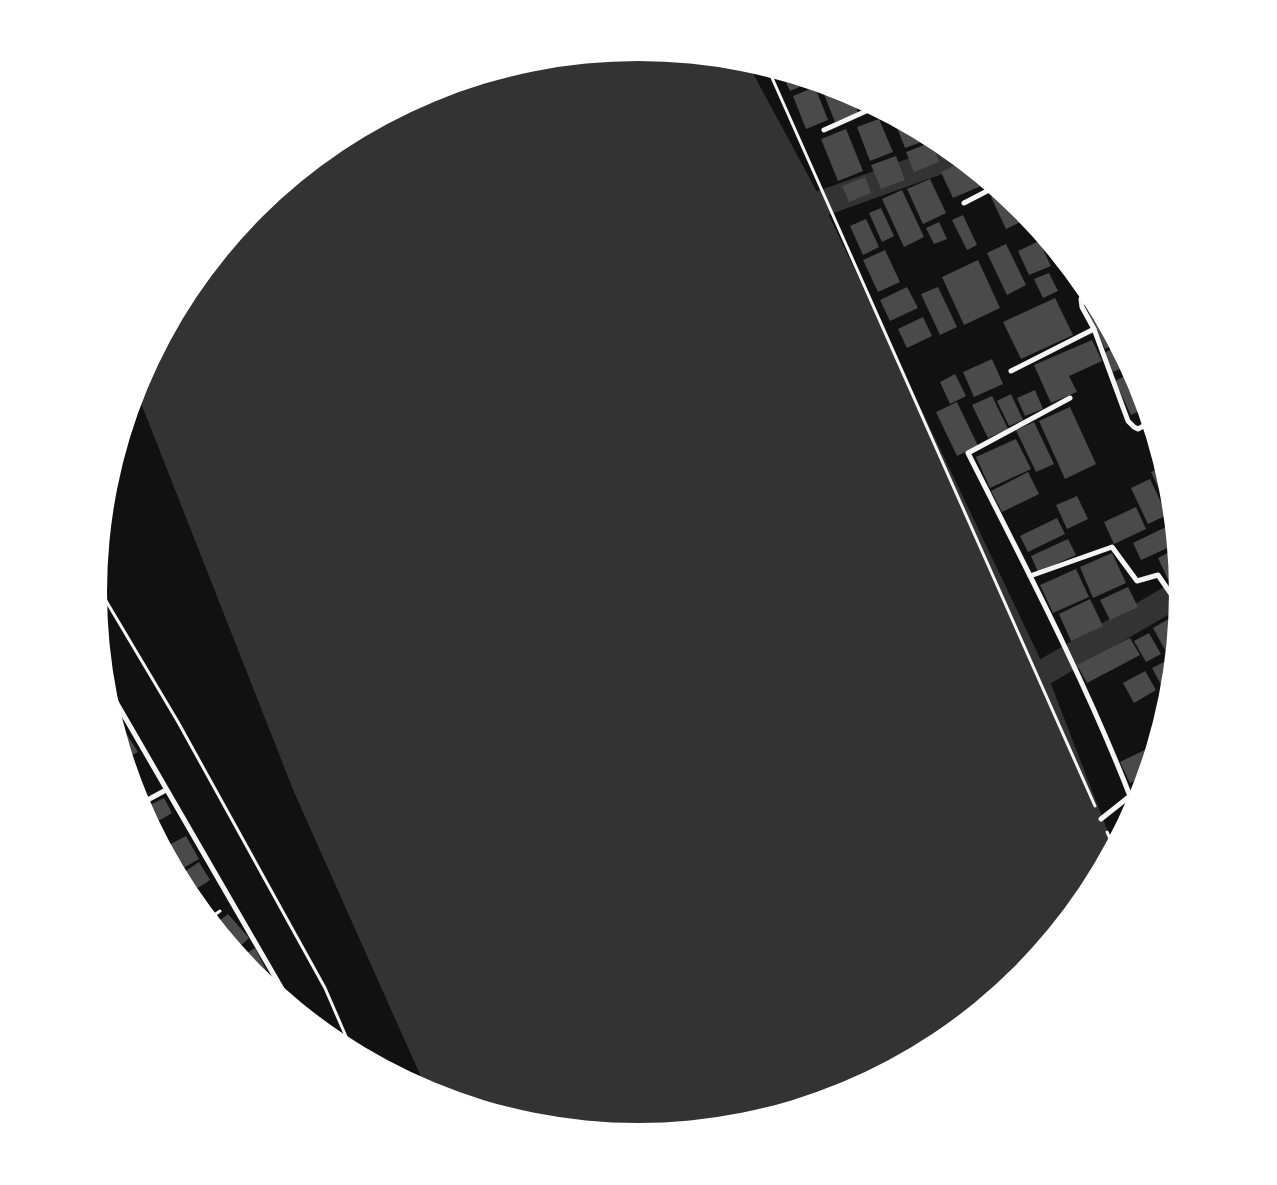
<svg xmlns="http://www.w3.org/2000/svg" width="1277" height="1185" font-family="Literata,serif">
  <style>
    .water { fill: #333 }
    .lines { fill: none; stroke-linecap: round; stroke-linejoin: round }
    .canal { stroke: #333; stroke-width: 26 }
    .building { fill: #4a4a4a }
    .path { stroke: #f5f5f5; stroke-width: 3 }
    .minor { stroke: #f5f5f5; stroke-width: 5 }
  </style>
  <rect width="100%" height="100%" fill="#111"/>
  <polygon class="water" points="639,53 748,64 823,203 1046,671 1113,845 1087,893 1020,975 938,1042 845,1091 744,1122 639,1132 533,1122 426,1088 294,792 137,393 140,386 190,292 257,210 339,143 432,94 533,63"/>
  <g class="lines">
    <g class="canal">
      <polyline points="823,203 954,156"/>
      <polyline points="1046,671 1178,594"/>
    </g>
  </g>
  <g class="building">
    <polygon points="793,78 809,83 790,91 785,80"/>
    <polygon points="815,87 828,120 806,129 793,96"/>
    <polygon points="826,88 852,97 858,113 835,122 822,89"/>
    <polygon points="879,119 893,152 870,161 857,127"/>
    <polygon points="894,120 925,136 930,139 905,148"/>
    <polygon points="846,129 863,171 838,181 821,139"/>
    <polygon points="932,142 939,162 914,172 906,152"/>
    <polygon points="896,156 905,180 881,189 871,165"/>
    <polygon points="962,162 975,174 981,186 953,198 941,172"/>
    <polygon points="865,177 871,193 849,202 842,186"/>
    <polygon points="930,179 946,213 923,224 907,189"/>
    <polygon points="902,190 924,237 904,247 882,199"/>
    <polygon points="999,193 1017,208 1023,221 1006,229 991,197"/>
    <polygon points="881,208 894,236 882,242 869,213"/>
    <polygon points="963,215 977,245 967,250 952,220"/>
    <polygon points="866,219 879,247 863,255 850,226"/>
    <polygon points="939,222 947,239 934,244 926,228"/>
    <polygon points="1039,241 1051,266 1029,275 1018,251"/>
    <polygon points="1045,242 1046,242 1064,264 1057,267"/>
    <polygon points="1006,244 1026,285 1007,295 987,253"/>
    <polygon points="885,250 900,282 878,292 863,260"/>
    <polygon points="978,260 1000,308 964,325 942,277"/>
    <polygon points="1049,273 1058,291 1043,298 1034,279"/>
    <polygon points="907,287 918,308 890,321 880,300"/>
    <polygon points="938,287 957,327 940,335 921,294"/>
    <polygon points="1055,298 1073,335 1021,359 1003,322"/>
    <polygon points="1092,301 1115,344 1105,349 1085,305"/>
    <polygon points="923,317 932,336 907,348 898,329"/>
    <polygon points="1092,340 1102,361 1069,376 1077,392 1051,403 1034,365"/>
    <polygon points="1116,347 1127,366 1113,372 1104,353"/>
    <polygon points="992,359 1003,384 974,397 963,372"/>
    <polygon points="955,374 966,396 950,404 940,382"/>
    <polygon points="1127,375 1144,409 1131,415 1115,381"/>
    <polygon points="1035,390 1043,409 1025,416 1017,398"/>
    <polygon points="1011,394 1023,420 1009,426 997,401"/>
    <polygon points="992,396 1008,429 988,438 972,405"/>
    <polygon points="957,402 978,446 957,456 936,412"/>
    <polygon points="1070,407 1096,464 1065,479 1039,421"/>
    <polygon points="1034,422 1054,464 1036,472 1016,430"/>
    <polygon points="1016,439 1031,469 990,488 976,457"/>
    <polygon points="1162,467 1168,487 1169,497 1164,500 1151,472"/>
    <polygon points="1028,472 1039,494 1002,512 991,491"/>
    <polygon points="1150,479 1167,515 1148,524 1131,488"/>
    <polygon points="1077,496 1088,519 1067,529 1056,505"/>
    <polygon points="1136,507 1146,529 1114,544 1104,522"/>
    <polygon points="1057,518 1065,534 1028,552 1020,536"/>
    <polygon points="1168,526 1173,539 1174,545 1141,560 1133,543"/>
    <polygon points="1068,539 1076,555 1038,572 1031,556"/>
    <polygon points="1174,550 1178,585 1172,588 1158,558"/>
    <polygon points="1112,553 1126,583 1093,598 1080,567"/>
    <polygon points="1076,569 1089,597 1053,613 1040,585"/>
    <polygon points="1128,587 1138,607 1110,620 1100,600"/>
    <polygon points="1090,599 1103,626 1071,641 1059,614"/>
    <polygon points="1172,617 1175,623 1173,646 1165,650 1153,628"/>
    <polygon points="1149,633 1161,654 1146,662 1134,641"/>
    <polygon points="1130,638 1140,655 1087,683 1077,665"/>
    <polygon points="1172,658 1169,687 1164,690 1152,668"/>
    <polygon points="1145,671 1156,690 1134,703 1123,683"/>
    <polygon points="114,714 138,752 127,758"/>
    <polygon points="1153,746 1144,776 1130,783 1120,762"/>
    <polygon points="164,798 172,813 153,824 144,808"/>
    <polygon points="186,836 199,859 178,871 165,847"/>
    <polygon points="199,862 210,880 190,893 180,875"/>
    <polygon points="228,914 249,938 236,950 215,924"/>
    <polygon points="255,948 277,991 256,974 242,956"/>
  </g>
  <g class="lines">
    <g class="path">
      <polyline points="769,71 1095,806"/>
      <polyline points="99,589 178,722 325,988 351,1048"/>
      <polyline points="1107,832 1113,845"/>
      <polyline points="210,918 220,911"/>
    </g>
    <g class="minor">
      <polyline points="824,130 873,108"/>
      <polyline points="964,203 993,188"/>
      <polyline points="1087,292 1081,299 1082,307 1094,329 1128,421 1134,427 1138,429 1149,423"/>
      <polyline points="1011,371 1094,329"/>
      <path d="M1070,398L968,453C1025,566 1084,678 1130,796L1101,819"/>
      <polyline points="1030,576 1112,547 1137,581 1158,575 1171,594 1178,590"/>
      <polyline points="108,688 289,1001"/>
      <polyline points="142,803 166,790"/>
    </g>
  </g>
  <path d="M0 0H1277V1185H0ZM107 592a531 531 0 1 1 1062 0a531 531 0 1 1-1062 0Z" fill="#fff" fill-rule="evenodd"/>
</svg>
